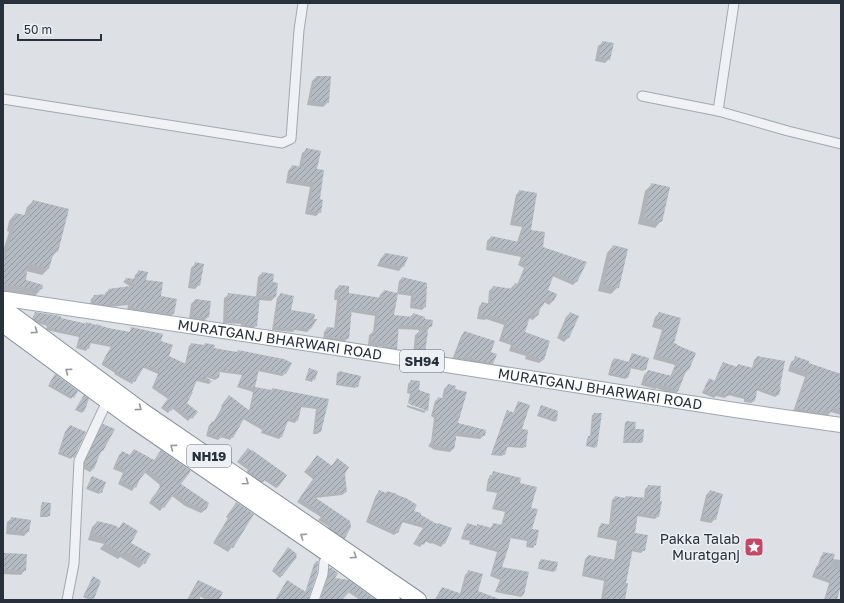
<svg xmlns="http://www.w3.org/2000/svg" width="844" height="603" font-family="'Golos Text',sans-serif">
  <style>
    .shadow { fill: #0003 }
    .building { fill: url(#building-hatch) }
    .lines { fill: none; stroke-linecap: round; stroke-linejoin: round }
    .street-casing { stroke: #a3a8af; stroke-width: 11 }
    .primary-casing { stroke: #9da6b0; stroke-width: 16 }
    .highway-casing { stroke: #85909b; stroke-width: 18 }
    .street { stroke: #eff1f4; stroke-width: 9 }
    .primary { stroke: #fff; stroke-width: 14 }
    .highway { stroke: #fff; stroke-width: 16 }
    .oneway { stroke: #93989d }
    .labels { text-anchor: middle; stroke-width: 3; stroke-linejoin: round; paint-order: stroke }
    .shield { fill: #ecf0f4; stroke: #626a72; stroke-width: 1 }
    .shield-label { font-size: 13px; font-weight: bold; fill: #27303b }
    .street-label { font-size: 14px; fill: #27303b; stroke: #ecf0f4 }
    .poi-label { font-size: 14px; fill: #27303b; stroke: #ecf0f4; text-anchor: end }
  </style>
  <defs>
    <pattern id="building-hatch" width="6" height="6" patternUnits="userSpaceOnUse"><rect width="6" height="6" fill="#b4bbc2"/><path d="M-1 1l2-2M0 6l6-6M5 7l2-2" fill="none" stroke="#92989f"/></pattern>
  </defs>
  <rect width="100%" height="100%" fill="#dde1e6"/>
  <g class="shadow">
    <polygon points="603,42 609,59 605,63 595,61 598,46"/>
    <polygon points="316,77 328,102 323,107 307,105 312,81"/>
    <polygon points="307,149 316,170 320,212 316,216 305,214 310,187 286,183 288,171 292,166 299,167 302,153"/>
    <polygon points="652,184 661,221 655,228 638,224 645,191"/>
    <polygon points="519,191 530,231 542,248 577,281 573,285 552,276 547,290 556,294 553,301 549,305 544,302 542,306 539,310 537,316 533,320 528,318 523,333 543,360 539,363 525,359 526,356 509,351 511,345 499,341 504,325 486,319 485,320 477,319 479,307 482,303 488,304 489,291 493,287 510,289 515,284 517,285 524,268 518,265 521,257 486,250 487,241 491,237 517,242 522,227 510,225 516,195"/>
    <polygon points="33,201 57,251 52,257 48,269 42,275 26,271 25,281 42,286 41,289 35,296 3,292 3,251 9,232 7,231 9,221 15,214 24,216 27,207"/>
    <polygon points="613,246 618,287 611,294 598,291 607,253"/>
    <polygon points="385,254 403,266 399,271 377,266 381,258"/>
    <polygon points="196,263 199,285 195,289 188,288 191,268"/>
    <polygon points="139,271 145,281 160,296 175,299 173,314 169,317 127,310 128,305 100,308 90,306 91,299 94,296 106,295 105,293 109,290 131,287 123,282 126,279 134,280 135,275"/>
    <polygon points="262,273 272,283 275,297 271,301 259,300 256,326 251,330 240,329 241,324 223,323 224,298 229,294 256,297 258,277"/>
    <polygon points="402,278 425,307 422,310 410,308 411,296 397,294 393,316 409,318 413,314 431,326 426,332 424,353 420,357 413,356 415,335 421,330 398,329 396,348 392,352 385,351 385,347 368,345 369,335 373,332 375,316 351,312 348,338 344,342 323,340 324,332 327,328 334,329 337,300 334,300 335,290 339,286 347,294 379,298 380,295 384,291 397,294 399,281"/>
    <polygon points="281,294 290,311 310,329 307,332 295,330 293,332 272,330 277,298"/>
    <polygon points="195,300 210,302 208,317 204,321 189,320 191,304"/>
    <polygon points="36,313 129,333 132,328 160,342 168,356 185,364 189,346 191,344 213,349 285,374 282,376 258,371 254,388 270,391 272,389 328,400 320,432 317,434 313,434 316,409 301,407 297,420 295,423 287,421 281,437 279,439 261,433 262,430 243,419 230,440 221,437 218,440 206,436 209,425 212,422 213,423 222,407 221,406 227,398 249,411 253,392 237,387 242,375 219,372 218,378 215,380 206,377 211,382 209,384 196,381 186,404 196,412 188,421 172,408 168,413 161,408 168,399 152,388 158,374 142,367 132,384 114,374 115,373 102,365 102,363 111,347 90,343 88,348 86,351 76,348 79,337 46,330 47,326 32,321 33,316"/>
    <polygon points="570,313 578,316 568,338 564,342 557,338 566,317"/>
    <polygon points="659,313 679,319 672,343 688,370 685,373 678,391 674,395 656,388 655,389 641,385 644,375 648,371 670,377 675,365 653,359 662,330 652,327 655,317"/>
    <polygon points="465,332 489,352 492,363 489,367 480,366 462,359 459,362 452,360 461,336"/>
    <polygon points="632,354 645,369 643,371 630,368 627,378 625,379 608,375 612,361 614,359 628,363"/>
    <polygon points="757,357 780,388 778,395 775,397 756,390 754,401 751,403 744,402 744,399 728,395 725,398 716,396 714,398 702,393 707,382 709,380 714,382 721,366 724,363 736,368 738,365 752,369 754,360"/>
    <polygon points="796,358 807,364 841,374 841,415 831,412 827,416 820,414 817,417 793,412 805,377 788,371 791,362"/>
    <polygon points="309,369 316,372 312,382 305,380"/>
    <polygon points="339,372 357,386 355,388 336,385 337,373"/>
    <polygon points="54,377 76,391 71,399 48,386"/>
    <polygon points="411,381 427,410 424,413 407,407 407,405 426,411 426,409 408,403 410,394 407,393 408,384"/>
    <polygon points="448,385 457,424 484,435 480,439 456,436 454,448 450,452 435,450 428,446 431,442 434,418 431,416 435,401 439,398 442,399 444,389"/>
    <polygon points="84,396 83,411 82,413 75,410"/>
    <polygon points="518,402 521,430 525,447 523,448 506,447 504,454 502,456 491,455 506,413 508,412 513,413"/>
    <polygon points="541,406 556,420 555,422 537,416"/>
    <polygon points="594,414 596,446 595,448 586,446 587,439 590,437 592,415"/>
    <polygon points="627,422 642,442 641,443 623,443 625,423"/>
    <polygon points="103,425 102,451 99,454 93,469 90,472 82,468 82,466 100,428"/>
    <polygon points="68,428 85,432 71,459 58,454 64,435"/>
    <polygon points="134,450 207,504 205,510 201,513 185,506 172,496 160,511 149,503 160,487 159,486 160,485 144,472 132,491 118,484 123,473 113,469 119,455 122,452 129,456"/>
    <polygon points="245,452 279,486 276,488 264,480 260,484 245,474 248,470 237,462"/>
    <polygon points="317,456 331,466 337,460 343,474 346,492 342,495 315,498 350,527 345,538 341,541 326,531 329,527 318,520 321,517 297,502 313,479 304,472"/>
    <polygon points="494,472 519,484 530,508 531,529 535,545 533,548 526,547 527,541 510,538 501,568 528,572 524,594 521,597 495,592 500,580 490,576 497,552 469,544 470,541 461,539 465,527 468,525 490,529 493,524 501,526 505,512 492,509 497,493 486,491 488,479"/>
    <polygon points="92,477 101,492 99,494 86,489"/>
    <polygon points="648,486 658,516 655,519 637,516 634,533 644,550 641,553 631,551 625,584 624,600 601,600 604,581 582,576 585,559 588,556 614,560 617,541 597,537 599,527 602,524 609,525 612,500 615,497 624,499 626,497 644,498 645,489"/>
    <polygon points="710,491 715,519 711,523 700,521 706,495"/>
    <polygon points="379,492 412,511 444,543 441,547 432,543 431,544 425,541 420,547 413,544 423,528 402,522 398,532 394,535 366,522 376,495"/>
    <polygon points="236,503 232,547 228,552 213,543 228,518 226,517"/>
    <polygon points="43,504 49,515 48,517 40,517 41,505"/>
    <polygon points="12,518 28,532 24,536 6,534 7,522"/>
    <polygon points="97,522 118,529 123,523 130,543 144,563 139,568 120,557 118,559 100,549 104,544 88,540 92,527"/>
    <polygon points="287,550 296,557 280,578 272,571"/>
    <polygon points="824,553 832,559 841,560 841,584 836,600 824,600 829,583 812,577 816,567 818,565 821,556"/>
    <polygon points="3,554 25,570 21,575 3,574"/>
    <polygon points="541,560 555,570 554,572 538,569 539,562"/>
    <polygon points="317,562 308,600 276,600 287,582 305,593 314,564"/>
    <polygon points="330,568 337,573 334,579 366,600 360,600 348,592 340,600 320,600 327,579 328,569"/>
    <polygon points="469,571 477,592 499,600 437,600 435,599 442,588 460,594 465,575"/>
    <polygon points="93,577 93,598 90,600 83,597"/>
    <polygon points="198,581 222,593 218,600 207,600 199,596 197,600 187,600 195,585"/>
  </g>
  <g class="building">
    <polygon points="602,41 614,43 610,60 599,57"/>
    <polygon points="316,76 331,76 329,103 310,101"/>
    <polygon points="306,148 321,151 317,169 324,170 320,199 323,200 321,213 308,210 314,183 289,179 292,165 302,167"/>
    <polygon points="651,183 670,187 662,222 644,218"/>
    <polygon points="519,190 537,193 531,230 545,232 543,247 587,262 577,282 555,272 548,290 557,294 554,301 546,298 543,306 541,306 538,316 531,314 525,332 550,341 544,360 528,355 529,352 512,347 514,342 502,338 508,321 490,315 490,317 480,315 482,302 491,304 493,286 513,289 515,283 519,284 527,264 521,261 524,253 489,247 491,236 519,242 525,223 514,221"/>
    <polygon points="33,200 69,209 58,252 54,251 49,269 28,263 26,280 43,285 42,289 3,285 3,264 15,226 13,225 15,213 29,216"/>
    <polygon points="613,245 628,249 619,288 604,284"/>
    <polygon points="385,253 408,257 404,267 380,262"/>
    <polygon points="195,262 204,264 200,286 191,284"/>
    <polygon points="138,270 148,272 146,280 163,282 161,296 177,299 174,314 130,307 130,302 104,305 93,303 94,295 109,294 108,289 138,285 125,279 126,278 137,279"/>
    <polygon points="262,272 274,274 273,282 278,283 276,297 259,295"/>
    <polygon points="402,277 427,283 426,307 413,305 414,293 400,291"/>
    <polygon points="339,285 349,286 349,293 382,298 384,290 398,293 394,315 413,317 413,313 425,317 425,319 433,320 432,327 399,325 397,349 388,347 388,344 371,341 373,330 375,331 379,312 352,308 349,339 326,336 327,327 337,328 340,297 337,296"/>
    <polygon points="228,293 260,297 257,326 244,325 245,320 227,319"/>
    <polygon points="280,293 294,296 291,310 315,314 314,319 317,319 311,329 298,327 298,329 274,327"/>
    <polygon points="195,299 211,301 209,317 193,316"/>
    <polygon points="35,312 61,316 61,318 86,324 86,322 96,325 96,324 108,328 130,332 131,327 163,334 161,341 173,345 169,356 186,364 191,343 204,345 205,343 215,345 214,348 237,352 238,350 284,359 292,363 286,374 259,369 255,387 272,390 272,388 329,399 321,432 315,431 318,407 302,404 298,421 289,418 282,437 263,431 264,427 245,417 233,438 223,434 222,438 208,433 212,421 214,422 224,404 223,403 229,395 250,411 255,389 239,385 243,373 220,370 219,378 201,373 213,382 198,378 192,392 193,392 187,403 198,412 192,419 175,406 171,411 163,405 170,396 154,385 160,371 145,365 135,382 116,371 117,370 104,363 104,359 112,345 92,340 89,349 78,346 81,335 48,327 49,323 33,319"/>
    <polygon points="570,312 579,316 569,338 560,334"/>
    <polygon points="659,312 681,318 674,343 677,344 677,345 696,353 689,370 687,369 678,391 660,384 660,385 645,381 648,370 672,376 678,361 657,355 665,326 656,323"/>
    <polygon points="419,330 428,331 425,353 416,352"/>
    <polygon points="464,331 495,341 491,352 497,354 493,364 484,362 465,356 464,359 455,357"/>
    <polygon points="632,353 649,358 646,370 632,366 628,378 610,373 614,358 629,362"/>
    <polygon points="757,356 785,361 780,387 781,387 779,395 758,387 755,401 746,399 746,397 730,392 729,396 718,393 717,396 704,390 709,378 715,381 723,362 737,367 738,364 753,368"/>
    <polygon points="795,356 809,361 809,363 841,374 841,409 833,408 833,412 824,410 822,413 810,409 809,412 796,407 809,372 792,366"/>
    <polygon points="309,368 318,371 315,380 306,379"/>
    <polygon points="339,371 361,376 358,387 337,384"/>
    <polygon points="55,374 78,391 74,398 49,384"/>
    <polygon points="411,380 420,381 419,390 430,394 428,411 409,404 412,391 409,391"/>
    <polygon points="448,384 456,386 455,389 467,392 458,423 486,430 485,436 457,432 454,449 438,446 431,442 434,437 437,414 433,413 438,397 444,399"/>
    <polygon points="84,395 89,399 84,412 76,408"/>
    <polygon points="518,401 530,405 522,429 528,430 526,447 508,445 505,455 492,453 507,410 514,413"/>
    <polygon points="541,405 558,411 557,421 538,414"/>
    <polygon points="594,413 602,413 597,447 587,445 588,436 591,436"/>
    <polygon points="626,421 636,422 635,429 644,429 643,442 624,441"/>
    <polygon points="103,424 115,429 103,451 101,451 94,469 85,466 85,462"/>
    <polygon points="70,425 86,432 74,458 60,452 65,432"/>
    <polygon points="248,448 252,451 252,450 287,475 279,486 266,478 263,482 247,471 250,467 239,459"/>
    <polygon points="134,449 154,460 161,450 191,471 181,484 209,503 206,510 188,503 175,493 164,508 151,499 163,484 161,482 162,481 148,469 140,479 136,488 121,481 126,470 116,465 122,451 130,455"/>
    <polygon points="317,455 332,466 337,458 349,467 345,474 347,492 313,496 350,521 351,527 345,538 329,527 331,523 321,516 323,513 300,498 316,475 307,469"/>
    <polygon points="493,471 521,478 520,483 537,487 531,508 538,509 532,529 539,530 536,545 528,545 529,539 511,536 509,546 502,567 529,572 524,594 497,590 502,578 492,573 499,549 471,542 472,538 463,536 467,523 477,526 477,524 492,528 493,523 503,525 507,509 494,506 499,490 488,488 490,475 492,476"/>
    <polygon points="92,476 106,482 102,493 87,487"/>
    <polygon points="648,485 661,486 660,501 662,501 659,517 638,513 635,533 648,535 645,551 633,548 626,583 628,583 625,600 606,600 607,597 604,597 607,578 584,573 588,555 616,560 620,538 599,534 601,523 611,525 615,496 625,498 626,496 647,498"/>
    <polygon points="379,490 386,493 387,491 397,494 397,495 406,498 417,505 414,511 421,513 421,515 437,524 438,523 452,528 445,544 436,540 435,542 428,538 424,545 416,540 425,525 404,519 398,533 369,519"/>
    <polygon points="710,490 723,494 716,520 703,516"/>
    <polygon points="42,502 51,503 50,516 41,515"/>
    <polygon points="236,502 254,514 233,548 217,538 231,514 230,513"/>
    <polygon points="11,517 31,520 29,532 9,530"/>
    <polygon points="97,521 114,525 119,528 123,522 138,531 131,543 151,554 145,564 126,552 124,555 105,543 108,538 93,534"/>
    <polygon points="288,547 297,554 296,556 297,557 282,576 273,569"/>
    <polygon points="823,552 835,554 831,567 841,570 841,585 837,600 826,600 831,580 815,574 819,563 820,564"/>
    <polygon points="3,553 27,554 26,571 3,570"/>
    <polygon points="541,559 558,562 556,571 539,568"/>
    <polygon points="316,561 318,561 317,573 308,600 275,600 287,580 306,592"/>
    <polygon points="330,567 338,573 335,578 349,580 376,600 365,600 350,591 342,600 320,600 329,576"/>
    <polygon points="468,570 483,574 478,591 499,599 498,600 447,600 438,595 442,587 462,594"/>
    <polygon points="93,576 101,581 94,599 84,595"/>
    <polygon points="198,580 223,592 219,600 202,593 199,600 189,600"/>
  </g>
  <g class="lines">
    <defs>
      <g id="street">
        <polyline points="642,96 718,111 788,131 841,144"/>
        <polyline points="3,99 282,143 291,139 299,30 303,3"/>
        <polyline points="718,111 734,3"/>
        <polyline points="67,600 74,564 79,461 109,397"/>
        <polyline points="314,600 323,574 324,562 332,552"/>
      </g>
      <g id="primary">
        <path id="s1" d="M3,300L6,299L324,346L735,410L841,425"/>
      </g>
      <g id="highway">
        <polyline points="3,308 142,411 418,600"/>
        <polyline points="3,324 132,419 330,555 392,600"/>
      </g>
    </defs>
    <use href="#street" class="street-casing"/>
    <use href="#primary" class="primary-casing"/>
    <use href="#highway" class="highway-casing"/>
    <use href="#street" class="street"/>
    <use href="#primary" class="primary"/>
    <use href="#highway" class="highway"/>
  </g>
  <defs><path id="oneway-chevron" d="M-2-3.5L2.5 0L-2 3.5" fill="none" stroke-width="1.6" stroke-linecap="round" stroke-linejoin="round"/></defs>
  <g class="oneway">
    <use href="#oneway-chevron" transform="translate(35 331) rotate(36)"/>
    <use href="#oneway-chevron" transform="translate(68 371) rotate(-143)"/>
    <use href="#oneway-chevron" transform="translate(139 408) rotate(36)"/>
    <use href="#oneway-chevron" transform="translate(173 447) rotate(-144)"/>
    <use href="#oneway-chevron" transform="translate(246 482) rotate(35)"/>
    <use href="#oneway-chevron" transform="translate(303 536) rotate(-146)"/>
    <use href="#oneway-chevron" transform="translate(354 556) rotate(34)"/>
  </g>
  <defs>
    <symbol id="sight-square" viewBox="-11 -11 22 22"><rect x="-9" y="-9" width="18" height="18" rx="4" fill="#c44865" stroke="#ecf0f4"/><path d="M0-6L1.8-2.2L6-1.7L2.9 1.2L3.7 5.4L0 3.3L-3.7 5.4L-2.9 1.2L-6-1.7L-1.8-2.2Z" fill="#fff"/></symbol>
  </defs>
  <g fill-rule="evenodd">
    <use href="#sight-square" x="743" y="536" width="22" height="22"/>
  </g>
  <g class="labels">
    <g class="shield">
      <rect x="400" y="350" width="44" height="22" rx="3"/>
      <rect x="187" y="445" width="44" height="22" rx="3"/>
    </g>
    <g class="shield-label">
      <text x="422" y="366">SH94</text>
      <text x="209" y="461">NH19</text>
    </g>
    <g class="street-label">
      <text dy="5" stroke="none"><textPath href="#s1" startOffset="280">MURATGANJ BHARWARI ROAD</textPath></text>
      <text dy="5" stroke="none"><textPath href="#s1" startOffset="604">MURATGANJ BHARWARI ROAD</textPath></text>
    </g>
    <g class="poi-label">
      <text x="740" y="544">Pakka Talab<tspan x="740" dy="16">Muratganj</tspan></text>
    </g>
  </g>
  <rect width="844" height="603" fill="none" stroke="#27303b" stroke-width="8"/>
  <path d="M18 34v6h83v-6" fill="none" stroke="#27303b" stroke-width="2"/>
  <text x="24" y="34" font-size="12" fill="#27303b" stroke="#ecf0f4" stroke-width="3" paint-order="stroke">50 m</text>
</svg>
